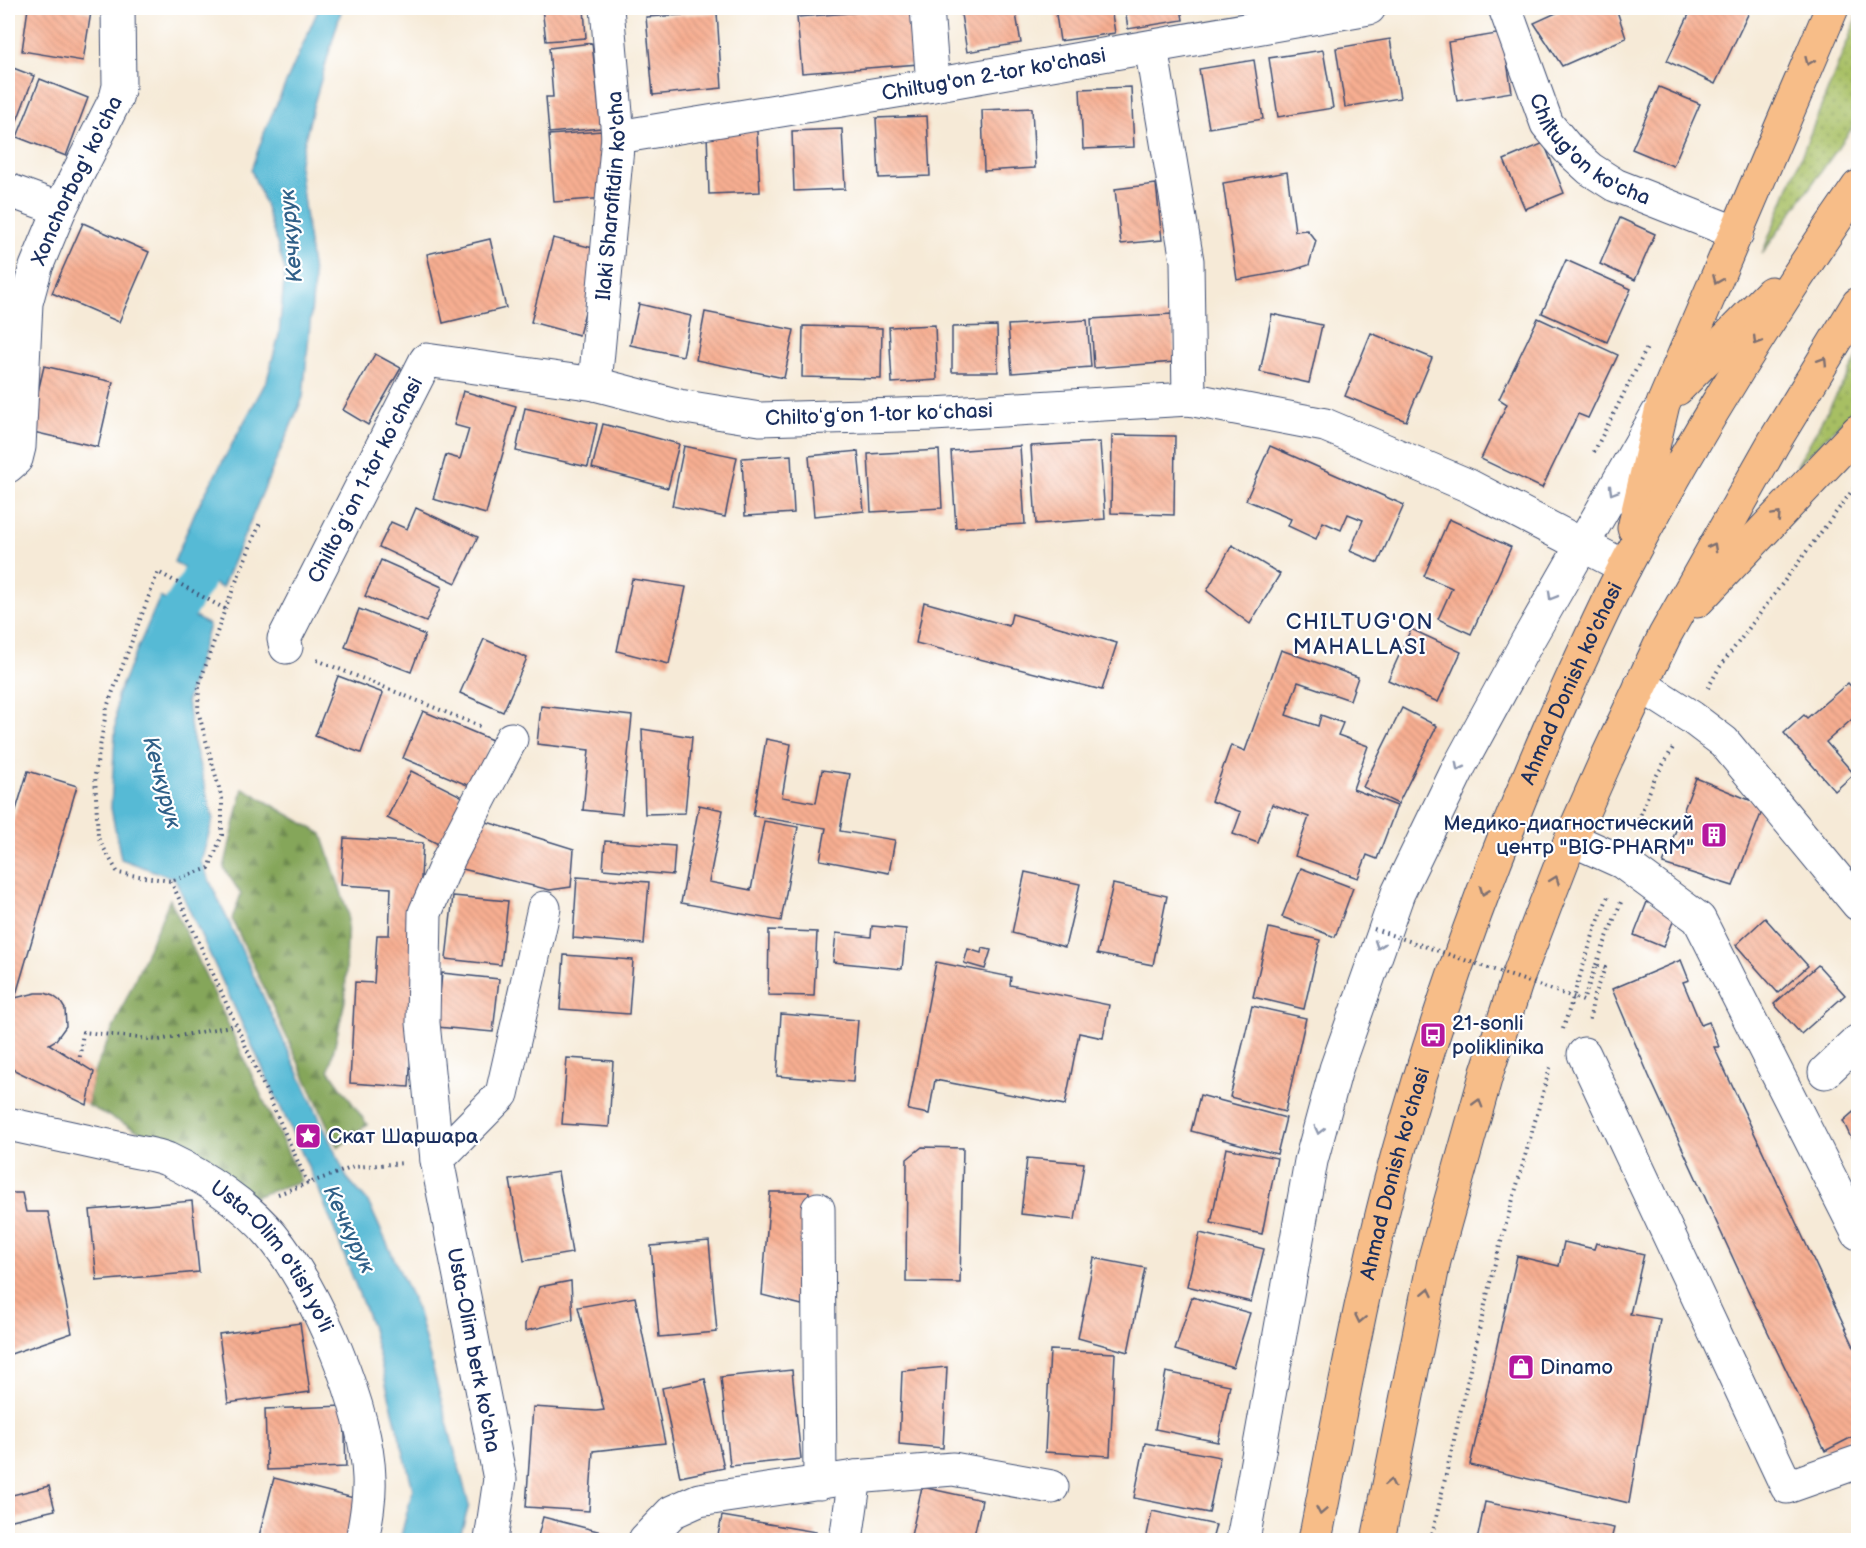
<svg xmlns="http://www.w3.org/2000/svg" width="1866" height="1548" font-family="'Balsamiq Sans',sans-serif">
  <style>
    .grass { fill: url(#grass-dots); stroke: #617761; stroke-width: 1.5 }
    .forest { fill: url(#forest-firs); stroke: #506a5c; stroke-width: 1.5 }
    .water { fill: #56bad5; stroke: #38749a; stroke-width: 1.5 }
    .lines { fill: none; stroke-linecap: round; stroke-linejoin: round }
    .canal { stroke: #56bad5; stroke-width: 34 }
    .building { fill: url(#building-back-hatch) }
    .minor-casing { stroke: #3c4b70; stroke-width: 35 }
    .major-casing { stroke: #3c4b70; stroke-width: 35 }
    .path { stroke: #3c4b70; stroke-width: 4; stroke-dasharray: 1.5 4.5; stroke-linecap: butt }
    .minor { stroke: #fff; stroke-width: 33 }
    .major { stroke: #f7bd88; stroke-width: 33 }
    .path-bridge { stroke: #3c4b70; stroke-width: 4; stroke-dasharray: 1.5 4.5; stroke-linecap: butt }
    .oneway { stroke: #7e6f71 }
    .oneway2 { stroke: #8d97ae }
    .labels { text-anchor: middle; stroke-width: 4.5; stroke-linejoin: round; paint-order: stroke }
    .street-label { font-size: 21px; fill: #1b2f5e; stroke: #fff }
    .poi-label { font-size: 21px; fill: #1b2f5e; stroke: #fff; text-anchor: start }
    .water-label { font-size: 22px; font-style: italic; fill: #306088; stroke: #fff }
    .neighbourhood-label { font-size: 22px; letter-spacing: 1.5px; fill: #1b2f5e; stroke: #fff }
  </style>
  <defs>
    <pattern id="grass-dots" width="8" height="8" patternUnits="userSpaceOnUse" patternTransform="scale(1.5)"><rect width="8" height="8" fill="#a7bf64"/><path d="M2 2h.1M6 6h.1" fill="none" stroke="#879c56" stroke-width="1.8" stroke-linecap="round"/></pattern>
    <pattern id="forest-firs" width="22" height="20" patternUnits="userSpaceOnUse" patternTransform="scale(1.5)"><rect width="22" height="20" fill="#85a65a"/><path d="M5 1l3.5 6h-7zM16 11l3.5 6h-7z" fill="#6c884e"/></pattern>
    <pattern id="building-back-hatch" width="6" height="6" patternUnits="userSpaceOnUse" patternTransform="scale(1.5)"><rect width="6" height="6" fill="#f7ae91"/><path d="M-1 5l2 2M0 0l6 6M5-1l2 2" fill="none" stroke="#d3967f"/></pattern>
  </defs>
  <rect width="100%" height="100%" fill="#fff"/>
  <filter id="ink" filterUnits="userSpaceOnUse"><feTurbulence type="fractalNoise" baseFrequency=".0167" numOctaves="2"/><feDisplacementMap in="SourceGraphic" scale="12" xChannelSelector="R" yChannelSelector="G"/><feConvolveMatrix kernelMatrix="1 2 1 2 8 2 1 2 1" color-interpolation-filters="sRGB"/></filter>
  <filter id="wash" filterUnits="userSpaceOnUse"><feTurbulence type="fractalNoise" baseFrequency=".008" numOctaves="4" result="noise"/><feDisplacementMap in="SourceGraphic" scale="24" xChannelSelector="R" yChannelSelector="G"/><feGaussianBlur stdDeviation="1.35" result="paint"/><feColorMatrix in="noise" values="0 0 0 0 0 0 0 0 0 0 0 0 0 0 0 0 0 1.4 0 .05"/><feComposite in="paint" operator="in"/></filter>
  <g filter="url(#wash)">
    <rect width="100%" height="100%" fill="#f6ead7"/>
    <g class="grass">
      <polygon points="1858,15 1858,120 1762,254"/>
      <polygon points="1858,357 1858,406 1796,467 1851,369"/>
    </g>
    <g class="forest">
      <polygon points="243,788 322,834 348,913 345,1001 329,1070 367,1124 338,1148 232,919 241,894 224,868"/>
      <polygon points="170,899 301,1181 242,1201 172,1148 87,1105 94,1072"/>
    </g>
    <g class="water">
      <polygon points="319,8 342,8 313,107 299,165 314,282 303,397 222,588 174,562 195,512 267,380 279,335 285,270 265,204 251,170 266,128"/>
      <polygon points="160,597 209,625 187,700 191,731 213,819 201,862 347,1178 368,1202 417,1309 469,1505 459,1540 400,1540 413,1489 371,1325 319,1190 175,879 121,859 111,808 117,696"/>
    </g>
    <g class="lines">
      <polyline class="canal" points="166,654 176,614 197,581 216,532"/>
    </g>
    <g id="blocks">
      <g class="building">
        <polygon points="28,8 63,8 91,12 83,61 22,51"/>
        <polygon points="542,8 584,8 586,38 546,41"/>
        <polygon points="645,8 673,8 673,9 646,12"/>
        <polygon points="915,8 919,64 802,73 797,17"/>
        <polygon points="960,8 1015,8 1021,43 967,52"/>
        <polygon points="1055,8 1111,8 1115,33 1060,41"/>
        <polygon points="1125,8 1181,8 1183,20 1128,29"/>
        <polygon points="1567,8 1616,8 1626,38 1562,66 1534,23"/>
        <polygon points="1692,8 1751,8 1715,84 1667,61"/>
        <polygon points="717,13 722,88 653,95 646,17"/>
        <polygon points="1502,33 1512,92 1457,101 1448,42"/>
        <polygon points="1390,39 1400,98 1345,107 1336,48"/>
        <polygon points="592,43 601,128 549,133 546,97 553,97 549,48"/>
        <polygon points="1323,50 1333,108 1278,117 1269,58"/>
        <polygon points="1254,60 1263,119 1209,128 1199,69"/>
        <polygon points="8,66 34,76 12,134 8,132"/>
        <polygon points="40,79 88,98 66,156 17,137"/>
        <polygon points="1131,87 1134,147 1083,149 1080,89"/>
        <polygon points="1659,87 1700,104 1673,166 1632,149"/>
        <polygon points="1032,108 1035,168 984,171 982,110"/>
        <polygon points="927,116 930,176 879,178 876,118"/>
        <polygon points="842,129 845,189 794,191 792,131"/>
        <polygon points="602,131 606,198 554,202 549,135"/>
        <polygon points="757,131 760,192 709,194 707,134"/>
        <polygon points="1544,143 1564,193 1525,209 1504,160"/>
        <polygon points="1287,172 1295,231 1307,230 1316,241 1309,265 1293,270 1237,280 1223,183"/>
        <polygon points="1156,184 1162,240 1121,244 1115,189"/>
        <polygon points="8,205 16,206 9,253 8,253"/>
        <polygon points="1620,218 1655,234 1635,280 1600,264"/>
        <polygon points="83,223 149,252 119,322 52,293"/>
        <polygon points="553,238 601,250 579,335 531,322"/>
        <polygon points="490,239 506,308 443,323 427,254"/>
        <polygon points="1566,260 1631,289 1607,342 1542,313"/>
        <polygon points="639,304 691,316 683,356 630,345"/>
        <polygon points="705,312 794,330 784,378 696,360"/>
        <polygon points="1172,314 1175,362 1094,368 1091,319"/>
        <polygon points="1272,314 1322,325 1309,383 1260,372"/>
        <polygon points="1538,318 1618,355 1588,418 1578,414 1542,488 1481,459 1507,404 1499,399"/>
        <polygon points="1087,320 1091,367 1012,373 1008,325"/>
        <polygon points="935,325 937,380 892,383 889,327"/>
        <polygon points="803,326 882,328 881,379 802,377"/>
        <polygon points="997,326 998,372 952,372 952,327"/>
        <polygon points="1371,333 1432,358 1406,421 1345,396"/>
        <polygon points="375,354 401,368 368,425 343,410"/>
        <polygon points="44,366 113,382 98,447 29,431"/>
        <polygon points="463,391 516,406 486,514 433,499 446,455 460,459 469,429 454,425"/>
        <polygon points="525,408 597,424 588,467 516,451"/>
        <polygon points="603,424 679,444 668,488 592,468"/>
        <polygon points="1112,435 1175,436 1174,515 1111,513"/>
        <polygon points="1100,442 1105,519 1036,524 1031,446"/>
        <polygon points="684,446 737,457 725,517 672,506"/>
        <polygon points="1020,446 1025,524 956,528 951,451"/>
        <polygon points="1270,446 1404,505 1378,563 1350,551 1363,520 1348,514 1341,530 1323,522 1316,539 1288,526 1291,519 1246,500"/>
        <polygon points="939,450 942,508 871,512 868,454"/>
        <polygon points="858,451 864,511 814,516 809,456"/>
        <polygon points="791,455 794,513 745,516 742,458"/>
        <polygon points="416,508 478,537 456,583 379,547 391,522 407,529"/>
        <polygon points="1449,519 1511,547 1471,634 1438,619 1452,588 1424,576"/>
        <polygon points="1232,545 1280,574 1250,624 1207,591"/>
        <polygon points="381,560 442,587 426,622 365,596"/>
        <polygon points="632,579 686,587 669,664 617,651"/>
        <polygon points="924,602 1009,626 1012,614 1117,643 1102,690 916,643"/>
        <polygon points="359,609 425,635 411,672 345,647"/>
        <polygon points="1411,629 1461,652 1438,702 1388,680"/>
        <polygon points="484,639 527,658 503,712 460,693"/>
        <polygon points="1281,650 1358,677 1350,700 1298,682 1286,715 1318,726 1321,715 1343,723 1338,735 1368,746 1353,789 1397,806 1377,859 1367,855 1358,878 1295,856 1309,817 1272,804 1258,843 1233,834 1241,812 1211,801 1231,745 1245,751"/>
        <polygon points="338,676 383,693 361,753 315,736"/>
        <polygon points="1848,683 1858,694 1858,714 1826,742 1854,774 1835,791 1784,733 1804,715 1807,718"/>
        <polygon points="541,706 632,716 622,814 583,810 589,750 537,744"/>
        <polygon points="1402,708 1437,726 1398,804 1363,787"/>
        <polygon points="423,711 492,740 472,787 403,758"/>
        <polygon points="642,729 692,737 685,813 645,814"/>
        <polygon points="766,739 791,744 782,797 816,803 822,770 850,774 840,831 895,840 889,873 820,860 826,828 753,816"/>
        <polygon points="28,771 77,786 15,998 36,993 45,993 53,996 60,1001 65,1009 66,1026 56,1040 49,1044 94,1072 87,1105 8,1067 8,836"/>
        <polygon points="411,771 469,800 444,847 387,818"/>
        <polygon points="1696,778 1764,806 1733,886 1663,864"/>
        <polygon points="699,805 723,810 709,882 751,890 764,821 798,827 781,921 681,903"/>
        <polygon points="474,818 574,849 571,887 550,890 458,868"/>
        <polygon points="344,838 423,843 409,1087 350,1083 355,982 374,983 377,935 389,935 391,888 341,885"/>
        <polygon points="605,841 675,846 673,875 603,869"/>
        <polygon points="1301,868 1353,888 1335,937 1282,917"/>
        <polygon points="1025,872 1080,884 1065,947 1012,933"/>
        <polygon points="577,877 649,882 644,944 573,938"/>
        <polygon points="1113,884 1167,896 1153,965 1097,954"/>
        <polygon points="453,896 508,901 501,965 446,959"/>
        <polygon points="1647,902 1676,914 1663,947 1634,935"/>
        <polygon points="1765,918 1808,966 1778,993 1736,945"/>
        <polygon points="872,926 906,929 902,969 833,962 836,933 871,937"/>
        <polygon points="1269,928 1320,940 1304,1009 1253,997"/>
        <polygon points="769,930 817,932 814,996 768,995"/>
        <polygon points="982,948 991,950 985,969 964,963 968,949 981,953"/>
        <polygon points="564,955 633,960 629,1014 560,1009"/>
        <polygon points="1681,960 1689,980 1683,982 1701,1025 1709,1022 1719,1047 1714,1047 1858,1355 1858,1434 1825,1451 1744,1282 1649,1076 1612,989"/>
        <polygon points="936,962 1011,977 1010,985 1109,1005 1103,1038 1079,1033 1065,1105 935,1080 929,1114 908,1110"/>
        <polygon points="1818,965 1845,995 1801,1034 1774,1004"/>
        <polygon points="442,973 499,979 493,1032 437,1027"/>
        <polygon points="1252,1006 1306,1018 1285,1112 1230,1097"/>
        <polygon points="781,1014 858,1020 853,1082 777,1076"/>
        <polygon points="567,1058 613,1061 609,1127 562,1124"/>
        <polygon points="1200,1095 1286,1118 1277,1154 1191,1131"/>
        <polygon points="1858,1108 1858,1153 1843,1121"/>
        <polygon points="922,1147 963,1148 960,1283 906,1282 907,1159"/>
        <polygon points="1226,1148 1277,1158 1262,1234 1211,1223"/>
        <polygon points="1027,1158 1084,1163 1075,1220 1021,1214"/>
        <polygon points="558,1172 572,1253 524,1261 510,1180"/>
        <polygon points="770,1192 809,1192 802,1305 762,1295"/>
        <polygon points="8,1193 22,1193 26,1212 48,1212 72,1333 8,1355"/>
        <polygon points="192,1201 199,1272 97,1281 90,1210"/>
        <polygon points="1200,1233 1264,1249 1251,1302 1187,1286"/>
        <polygon points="709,1241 717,1332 659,1337 651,1246"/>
        <polygon points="1564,1242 1594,1249 1596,1243 1644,1254 1630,1314 1660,1319 1629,1503 1470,1465 1517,1256 1559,1266"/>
        <polygon points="1094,1258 1145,1268 1128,1352 1078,1338"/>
        <polygon points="571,1281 573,1320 525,1331 525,1324 539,1287"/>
        <polygon points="635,1297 665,1443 593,1451 589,1511 526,1507 533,1407 596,1411 604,1410 578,1307"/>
        <polygon points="1192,1297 1250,1313 1233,1367 1175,1350"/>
        <polygon points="300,1323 310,1392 228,1403 219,1334"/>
        <polygon points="1050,1350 1115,1353 1110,1456 1045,1452"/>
        <polygon points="947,1367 943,1448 899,1444 902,1371"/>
        <polygon points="792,1370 801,1459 730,1466 721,1377"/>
        <polygon points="1166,1372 1230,1385 1218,1442 1155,1429"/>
        <polygon points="705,1379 724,1468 680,1477 662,1388"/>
        <polygon points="344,1406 346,1467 267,1470 265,1409"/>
        <polygon points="1145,1443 1220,1457 1209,1513 1134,1498"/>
        <polygon points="274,1478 358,1499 348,1540 258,1540"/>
        <polygon points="49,1486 55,1510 8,1521 8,1496"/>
        <polygon points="922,1487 982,1500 973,1540 910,1540"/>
        <polygon points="1485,1502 1614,1528 1611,1540 1475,1540 1478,1536"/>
        <polygon points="1152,1511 1216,1525 1212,1540 1146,1540"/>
        <polygon points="722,1516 816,1532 814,1540 717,1540"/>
        <polygon points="543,1517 625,1538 624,1540 537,1540"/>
      </g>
    </g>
  </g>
  <g filter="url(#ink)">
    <use href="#blocks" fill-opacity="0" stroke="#3c4b70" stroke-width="1.5"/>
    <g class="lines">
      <defs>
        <g id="minor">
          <polyline points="927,8 933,85"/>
          <path id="s1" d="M1505,8L1547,124L1568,149L1590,169L1615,185L1737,233"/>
          <polyline points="1151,47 1187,261 1189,399"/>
          <path id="s2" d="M618,137L933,85L1369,8"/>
          <polyline points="8,190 60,209"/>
          <path id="s3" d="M595,384L618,137L607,8"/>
          <path id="s4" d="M8,466L16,459L19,447L26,303L32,281L36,267L60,209L116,98L119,86L118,8"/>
          <polyline points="286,647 284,639 426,360 595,384 679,406 760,419 933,414 1189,399 1325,425 1467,485 1625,567"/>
          <polyline points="1641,685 1691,717 1724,742 1858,904"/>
          <polyline points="1571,839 1622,862 1699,919 1858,1233"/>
          <polyline points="1584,1054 1787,1487 1858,1462"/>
          <polyline points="1825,1072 1858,1041"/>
          <path id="s5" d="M8,1124C44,1132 81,1140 118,1148C134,1152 152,1153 167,1159C203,1176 247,1205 272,1236C316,1289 367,1409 369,1478C370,1499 366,1520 362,1540"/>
          <polyline points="437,1160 502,1094 544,908"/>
          <polyline points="818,1209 820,1483"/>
          <polyline points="491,1540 500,1479 437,1160 423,1023 425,913 449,858 511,739"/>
          <polyline points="645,1540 672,1512 699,1500 855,1477 953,1469 1052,1487"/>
          <polyline points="846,1540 855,1477"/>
          <polyline points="1243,1540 1311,1161 1336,1069 1398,893 1460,765 1528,640 1658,413"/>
        </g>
        <g id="major">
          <polyline points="1677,389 1771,293"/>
          <polyline points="1634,528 1663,404 1832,8"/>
          <polyline points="1697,601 1858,431"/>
          <path id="s6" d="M1315,1540C1341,1410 1363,1278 1399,1150C1439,1005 1491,863 1551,725C1575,672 1599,617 1626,565C1695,434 1774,308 1858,187"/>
          <polyline points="1378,1540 1434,1261 1487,1072 1519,974 1545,906 1571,839 1607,758 1665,635 1774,442 1858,304"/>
        </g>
      </defs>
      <use href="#minor" class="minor-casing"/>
      <use href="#major" class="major-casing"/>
      <g class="path">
        <polyline points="1594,452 1648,346"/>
        <polyline points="225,609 158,572 107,707 95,775 98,838 118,873 171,881 209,868 222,835 222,799 198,711 199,685 225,609 261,520"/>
        <polyline points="317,660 482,727"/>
        <polyline points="1708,688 1719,668 1858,483"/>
        <polyline points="1634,831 1654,780 1674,746"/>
        <polyline points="171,881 308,1184"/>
        <polyline points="1596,965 1621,902"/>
        <polyline points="1576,998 1583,1001 1596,965 1605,968 1594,995 1589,1023"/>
        <polyline points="1563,1029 1595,929 1609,894"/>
        <polyline points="79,1063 83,1032 159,1040 236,1025"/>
        <polyline points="278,1194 354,1167 404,1163"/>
        <polyline points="1431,1540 1492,1274 1551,1064"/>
      </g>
      <use href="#minor" class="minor"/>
      <use href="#major" class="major"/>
      <polyline class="path-bridge" points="1374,929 1576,998"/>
    </g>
    <defs><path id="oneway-chevron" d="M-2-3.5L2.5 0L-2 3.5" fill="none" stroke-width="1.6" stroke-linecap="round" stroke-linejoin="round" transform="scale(1.5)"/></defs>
    <g class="oneway">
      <use href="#oneway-chevron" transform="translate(1809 61) rotate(113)"/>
      <use href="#oneway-chevron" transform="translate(1717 280) rotate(113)"/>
      <use href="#oneway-chevron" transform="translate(1757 341) rotate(122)"/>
      <use href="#oneway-chevron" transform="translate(1823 361) rotate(-58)"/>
      <use href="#oneway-chevron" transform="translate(1777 516) rotate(-47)"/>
      <use href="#oneway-chevron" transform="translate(1713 547) rotate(-61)"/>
      <use href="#oneway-chevron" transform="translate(1555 880) rotate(-69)"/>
      <use href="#oneway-chevron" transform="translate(1484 891) rotate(110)"/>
      <use href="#oneway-chevron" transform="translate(1478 1103) rotate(-74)"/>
      <use href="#oneway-chevron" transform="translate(1428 1292) rotate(-78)"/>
      <use href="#oneway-chevron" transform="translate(1360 1319) rotate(102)"/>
      <use href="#oneway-chevron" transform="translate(1390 1483) rotate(-79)"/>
      <use href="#oneway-chevron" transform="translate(1321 1511) rotate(101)"/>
    </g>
    <g class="oneway2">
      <use href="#oneway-chevron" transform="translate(1613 491) rotate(120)"/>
      <use href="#oneway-chevron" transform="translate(1552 596) rotate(120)"/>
      <use href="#oneway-chevron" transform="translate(1459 767) rotate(117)"/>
      <use href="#oneway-chevron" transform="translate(1379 945) rotate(109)"/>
      <use href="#oneway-chevron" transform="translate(1319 1130) rotate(104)"/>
    </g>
  </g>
  <defs>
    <symbol id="building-square" viewBox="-11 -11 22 22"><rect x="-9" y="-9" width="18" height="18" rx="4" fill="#b5179e" stroke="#fff"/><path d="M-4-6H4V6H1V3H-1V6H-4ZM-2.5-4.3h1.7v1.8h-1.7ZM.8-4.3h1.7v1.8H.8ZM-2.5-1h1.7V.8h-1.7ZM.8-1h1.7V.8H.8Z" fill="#fff"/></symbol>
    <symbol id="bus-square" viewBox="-11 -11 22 22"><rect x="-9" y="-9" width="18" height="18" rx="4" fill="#b5179e" stroke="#fff"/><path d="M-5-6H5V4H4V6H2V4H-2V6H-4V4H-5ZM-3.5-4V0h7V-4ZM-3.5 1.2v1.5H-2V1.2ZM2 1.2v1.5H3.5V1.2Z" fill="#fff"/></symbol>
    <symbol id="sight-square" viewBox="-11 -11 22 22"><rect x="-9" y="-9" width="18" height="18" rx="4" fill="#b5179e" stroke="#fff"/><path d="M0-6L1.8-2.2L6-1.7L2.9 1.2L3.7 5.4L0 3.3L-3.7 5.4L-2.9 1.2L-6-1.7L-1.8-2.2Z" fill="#fff"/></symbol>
    <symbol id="shop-square" viewBox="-11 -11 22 22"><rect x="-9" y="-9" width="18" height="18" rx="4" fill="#b5179e" stroke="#fff"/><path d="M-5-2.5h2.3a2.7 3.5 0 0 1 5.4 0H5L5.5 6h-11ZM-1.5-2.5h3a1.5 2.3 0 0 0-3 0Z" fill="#fff"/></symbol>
  </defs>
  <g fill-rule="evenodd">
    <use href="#building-square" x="1699" y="820" width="30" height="30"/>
    <use href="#bus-square" x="1418" y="1020" width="30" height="30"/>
    <use href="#sight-square" x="293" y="1121" width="30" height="30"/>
    <use href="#shop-square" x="1506" y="1352" width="30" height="30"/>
  </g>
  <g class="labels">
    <g class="street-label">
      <text dy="7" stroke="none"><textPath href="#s2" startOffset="381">Chiltug'on 2-tor ko'chasi</textPath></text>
      <text dy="7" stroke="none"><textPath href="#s1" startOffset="172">Chiltug'on ko'cha</textPath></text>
      <text dy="7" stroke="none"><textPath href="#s4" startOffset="300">Xonchorbog' ko'cha</textPath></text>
      <text dy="7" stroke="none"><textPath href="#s3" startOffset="189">Ilaki Sharofitdin ko'cha</textPath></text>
      <text transform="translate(879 414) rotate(-2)" y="7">Chiltoʻgʻon 1-tor koʻchasi</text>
      <text transform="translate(365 480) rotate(-63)" y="7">Chiltoʻgʻon 1-tor koʻchasi</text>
      <text dy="7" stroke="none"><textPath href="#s6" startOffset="897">Ahmad Donish ko'chasi</textPath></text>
      <text dy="7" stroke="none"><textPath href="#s6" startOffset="375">Ahmad Donish ko'chasi</textPath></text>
      <text dy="7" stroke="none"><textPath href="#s5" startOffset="310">Usta-Olim o'tish yo'li</textPath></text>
      <text transform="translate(474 1350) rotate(79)" y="7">Usta-Olim berk ko'cha</text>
    </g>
    <g class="poi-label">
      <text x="1694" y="830" text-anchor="end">Медико-диагностический<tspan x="1694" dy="24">центр "BIG-PHARM"</tspan></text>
      <text x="1452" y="1030">21-sonli<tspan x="1452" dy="24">poliklinika</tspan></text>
      <text x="328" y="1143">Скат Шаршара</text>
      <text x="1540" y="1374">Dinamo</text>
    </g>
    <g class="water-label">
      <text transform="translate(290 236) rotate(-95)" y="8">Кечкурук</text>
      <text transform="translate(163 782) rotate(75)" y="8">Кечкурук</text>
      <text transform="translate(350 1229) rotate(65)" y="8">Кечкурук</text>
    </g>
    <g class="neighbourhood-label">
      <text x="1360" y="629">CHILTUG'ON<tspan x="1360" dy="25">MAHALLASI</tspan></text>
    </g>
  </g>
  <rect width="1866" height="1548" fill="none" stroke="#fff" stroke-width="30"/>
</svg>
